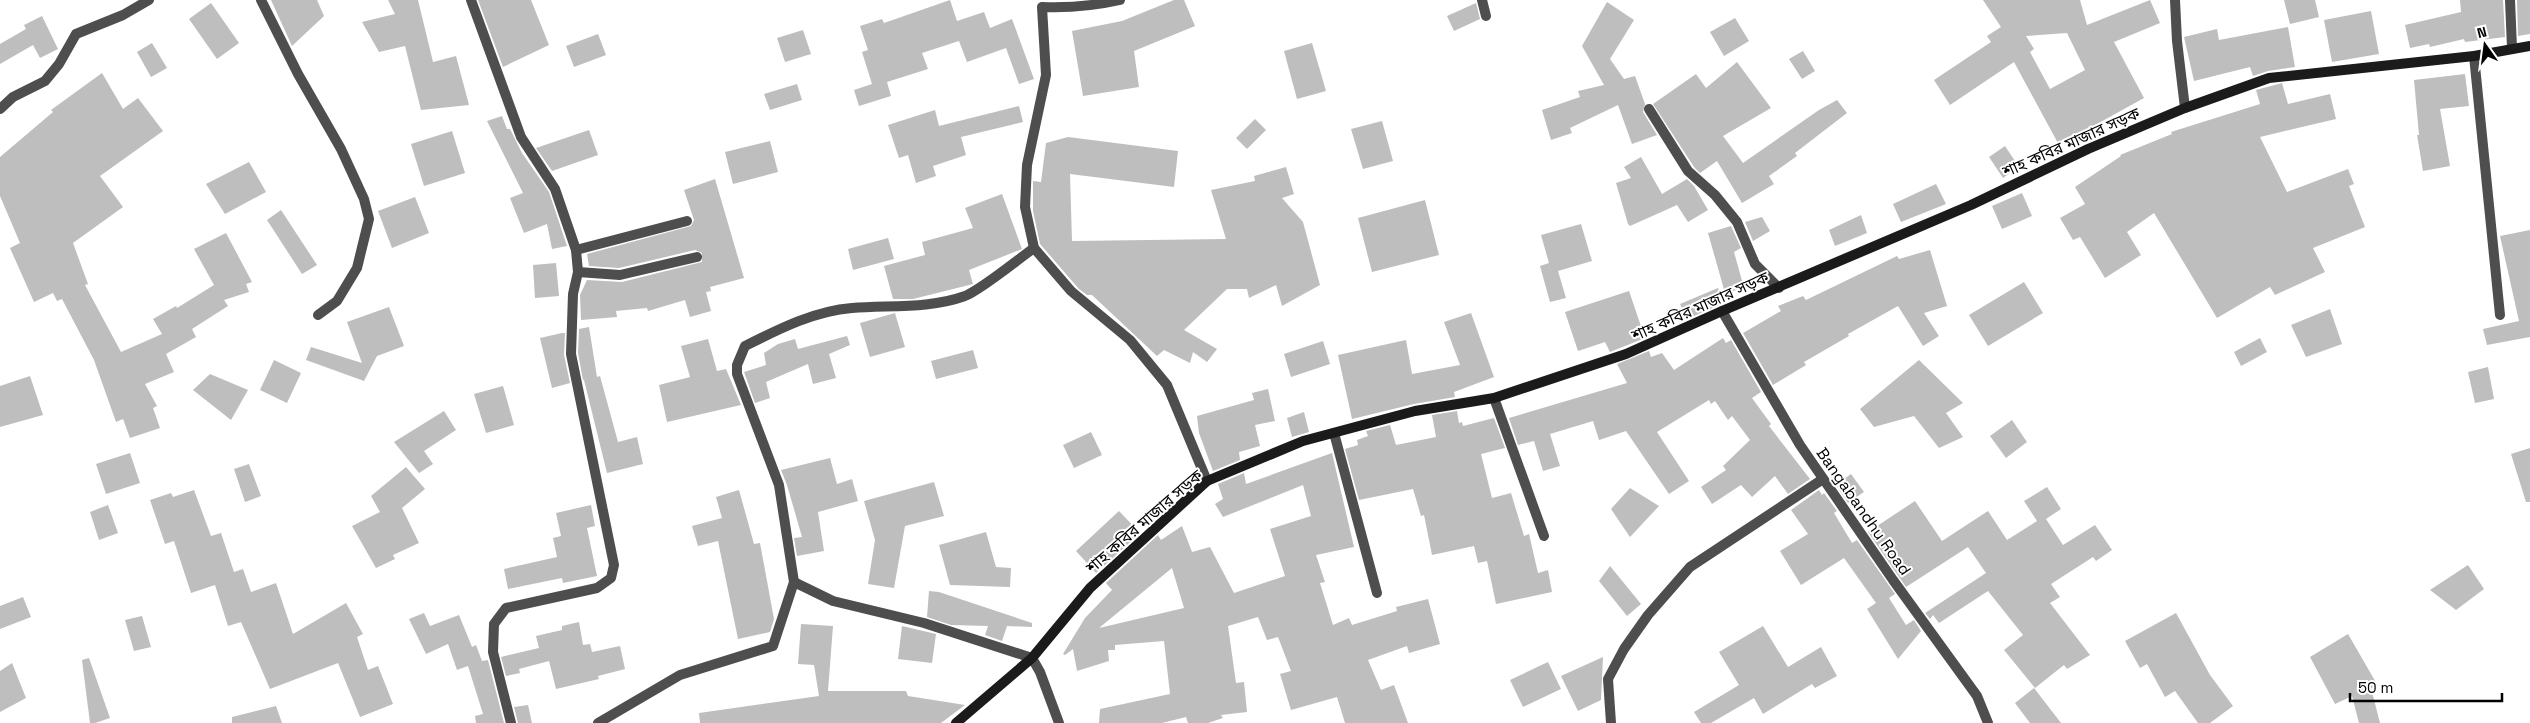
<svg xmlns="http://www.w3.org/2000/svg" width="2530" height="723" font-family="'Space Grotesk','Noto Sans Bengali',sans-serif">
  <style>
    .building { fill: #bebebe; fill-rule: evenodd }
    .lines { fill: none; stroke-linecap: round; stroke-linejoin: round }
    .street { stroke: #4e4e4e; stroke-width: 10 }
    .secondary { stroke: #1b1b1b; stroke-width: 10 }
    .labels { text-anchor: middle; stroke-width: 4; stroke-linejoin: round; paint-order: stroke }
    .street-label { font-size: 16px; fill: #000; stroke: #fff }
  </style>
  <rect width="100%" height="100%" fill="#fff"/>
  <g class="building">
    <polygon points="271,0 317,0 324,16 292,46"/>
    <polygon points="388,0 418,0 433,62 456,56 469,105 421,110 405,46 379,52 362,22 395,14"/>
    <polygon points="478,0 531,0 549,45 503,67"/>
    <polygon points="950,0 957,21 984,12 990,28 1012,19 1034,79 1019,84 1006,48 967,62 959,41 922,53 928,69 887,82 891,96 859,106 854,90 872,84 862,52 868,50 860,26 882,19 884,23"/>
    <polygon points="1174,0 1184,0 1195,26 1134,51 1139,87 1083,96 1072,31 1122,21"/>
    <path d="M1983,0H2080L2087,25L2150,0L2160,23L2114,42L2144,98L2059,145L2014,62L1950,105L1934,80L1991,42L1987,36L2001,27ZM2067,33L2085,70L2050,89L2030,52L2034,49L2026,36Z"/>
    <polygon points="2284,0 2315,0 2319,17 2290,24"/>
    <polygon points="2460,0 2503,0 2505,37 2465,42 2464,39 2430,47 2429,44 2410,48 2405,25 2461,12"/>
    <polygon points="2517,0 2530,0 2530,34 2518,36"/>
    <polygon points="1607,2 1634,20 1610,59 1624,79 1635,76 1645,104 1643,112 1657,135 1632,144 1618,105 1570,128 1572,133 1551,140 1542,110 1580,97 1578,91 1604,85 1582,46"/>
    <polygon points="211,3 239,43 217,59 189,19"/>
    <polygon points="1476,3 1480,19 1454,31 1447,16"/>
    <polygon points="2371,11 2379,54 2332,62 2324,20"/>
    <polygon points="42,16 58,49 40,58 33,45 0,64 0,44 26,29 24,25"/>
    <polygon points="1735,18 1749,41 1724,56 1710,32"/>
    <polygon points="2288,27 2295,67 2268,71 2253,76 2250,67 2194,81 2184,37 2217,29 2219,40"/>
    <polygon points="803,30 811,54 785,62 777,38"/>
    <polygon points="598,34 606,55 574,67 566,46"/>
    <polygon points="152,43 167,68 151,77 137,52"/>
    <polygon points="1312,43 1326,91 1297,99 1284,51"/>
    <polygon points="1803,51 1815,71 1802,79 1789,59"/>
    <polygon points="1737,62 1771,108 1723,136 1743,163 1819,110 1837,100 1847,113 1795,153 1797,156 1769,176 1774,184 1742,203 1717,161 1700,173 1694,167 1653,104 1696,74 1706,88"/>
    <polygon points="102,73 123,109 138,98 163,131 100,176 123,207 73,243 88,284 85,285 121,352 162,334 153,319 176,306 177,308 214,285 194,249 226,233 252,282 246,284 249,292 224,300 228,306 192,329 196,337 166,354 174,372 145,384 157,406 153,408 160,428 130,438 123,419 116,422 94,360 62,299 57,301 53,293 34,302 10,248 20,243 0,196 0,157 53,112 51,110"/>
    <polygon points="2465,74 2469,106 2440,109 2450,166 2423,171 2417,135 2419,135 2414,80"/>
    <polygon points="2282,83 2288,104 2330,94 2336,119 2260,137 2287,192 2348,169 2354,184 2349,186 2365,227 2313,248 2325,272 2275,295 2270,287 2217,318 2154,213 2127,232 2141,255 2105,278 2080,237 2073,240 2060,218 2085,204 2075,187 2121,156 2120,155 2172,134 2171,132 2260,104 2256,90"/>
    <polygon points="797,84 802,100 770,110 764,94"/>
    <polygon points="1019,106 1023,122 961,137 966,155 933,166 936,176 916,183 908,155 899,158 888,125 935,110 939,126"/>
    <polygon points="502,116 507,129 510,129 522,153 549,192 567,246 552,249 547,224 524,233 510,198 523,193 487,121"/>
    <polygon points="1255,119 1266,130 1247,149 1236,138"/>
    <polygon points="1382,121 1393,161 1363,169 1351,129"/>
    <polygon points="589,130 598,155 552,171 536,148"/>
    <polygon points="452,131 465,173 424,186 411,144"/>
    <polygon points="1068,137 1178,151 1174,187 1070,174 1072,241 1226,239 1211,190 1255,181 1254,176 1286,167 1294,194 1282,198 1303,222 1320,285 1282,306 1276,285 1249,298 1247,289 1227,289 1184,330 1217,349 1207,362 1193,352 1190,363 1164,350 1157,356 1092,295 1087,295 1079,289 1040,244 1033,211 1033,181 1041,182 1046,143"/>
    <polygon points="770,141 778,172 733,184 725,152"/>
    <polygon points="2005,146 2019,167 2003,178 1989,157"/>
    <polygon points="1641,157 1662,194 1687,179 1694,186 1708,210 1688,222 1677,205 1630,226 1628,224 1616,183 1631,178 1624,167"/>
    <polygon points="249,162 266,192 225,214 206,184"/>
    <polygon points="715,179 744,278 710,287 711,291 706,292 711,311 690,317 685,300 648,311 647,308 616,311 617,317 581,320 580,295 587,280 622,282 702,262 702,253 695,250 619,268 589,266 587,254 691,226 694,220 684,190"/>
    <polygon points="1936,184 1946,204 1901,222 1893,204"/>
    <polygon points="2022,193 2032,216 2002,229 1992,206"/>
    <polygon points="1002,194 1022,249 969,270 973,284 913,299 893,299 884,266 925,255 922,242 973,228 965,208"/>
    <polygon points="415,197 429,233 392,248 378,211"/>
    <polygon points="1425,200 1439,255 1372,272 1358,218"/>
    <polygon points="281,210 317,265 302,274 267,220"/>
    <polygon points="1861,215 1867,233 1835,246 1829,230"/>
    <polygon points="1762,217 1770,231 1753,241 1745,222"/>
    <polygon points="1581,224 1592,261 1558,271 1566,298 1550,302 1540,266 1549,263 1541,235"/>
    <polygon points="1731,226 1741,248 1734,252 1744,288 1725,293 1708,233"/>
    <polygon points="2530,230 2530,337 2487,345 2483,329 2519,321 2500,236"/>
    <polygon points="888,238 894,259 853,270 848,249"/>
    <polygon points="1930,250 1947,306 1924,313 1939,336 1923,346 1898,306 1848,334 1849,336 1804,362 1806,365 1773,385 1743,333 1781,311 1778,306 1803,296 1806,300 1897,256 1899,259"/>
    <polygon points="556,263 559,296 535,298 533,265"/>
    <polygon points="2024,282 2043,313 1988,346 1969,315"/>
    <polygon points="1718,288 1724,303 1687,319 1680,304"/>
    <polygon points="1629,291 1645,338 1610,352 1605,342 1578,351 1565,312"/>
    <polygon points="389,307 404,346 377,356 364,381 306,360 311,347 362,363 347,322"/>
    <polygon points="2330,309 2342,344 2306,357 2291,325"/>
    <polygon points="895,313 905,347 870,357 860,323"/>
    <polygon points="1471,313 1494,377 1454,392 1455,397 1414,404 1352,419 1338,355 1406,340 1412,374 1460,365 1444,322"/>
    <polygon points="589,327 597,377 600,376 618,442 637,437 643,464 607,473 584,380 590,379 583,380 578,353 579,329"/>
    <polygon points="562,333 565,333 564,355 570,383 552,388 540,338"/>
    <polygon points="847,336 850,345 829,354 836,378 813,384 808,364 766,382 770,398 755,403 744,372 766,365 764,353 778,344 795,339 798,349"/>
    <polygon points="1723,338 1726,343 1731,340 1761,392 1752,398 1771,424 1769,426 1810,479 1788,494 1775,476 1752,497 1741,485 1712,504 1701,487 1726,470 1723,466 1750,440 1732,416 1728,420 1715,401 1711,404 1709,400 1657,432 1689,481 1669,494 1626,431 1599,440 1593,421 1550,434 1560,466 1543,471 1534,441 1518,445 1509,418 1627,383 1617,364 1649,351 1651,357 1662,353 1674,370"/>
    <polygon points="2260,338 2267,352 2241,366 2234,352"/>
    <polygon points="708,339 717,371 726,369 741,405 667,422 659,385 690,377 681,346"/>
    <polygon points="1323,341 1330,364 1291,377 1284,354"/>
    <polygon points="973,350 978,368 936,379 931,361"/>
    <polygon points="274,360 301,373 287,403 260,390"/>
    <polygon points="1919,360 1963,403 1946,413 1963,437 1939,448 1914,416 1874,427 1860,409"/>
    <polygon points="2488,367 2494,399 2475,403 2468,372"/>
    <polygon points="210,374 248,390 231,420 193,390"/>
    <polygon points="30,376 43,415 0,427 0,386"/>
    <polygon points="503,386 514,425 486,433 474,394"/>
    <polygon points="1268,389 1275,421 1255,425 1260,446 1239,452 1240,460 1213,471 1199,433 1197,416 1254,400 1252,393"/>
    <polygon points="444,411 456,430 424,451 433,464 419,473 394,442"/>
    <polygon points="1457,411 1459,423 1462,422 1463,426 1494,418 1505,448 1481,454 1492,498 1511,493 1524,536 1529,534 1538,573 1548,570 1552,592 1496,604 1487,561 1478,563 1474,546 1432,555 1424,515 1421,516 1413,489 1359,500 1345,449 1358,445 1357,440 1368,436 1366,431 1390,425 1396,445 1436,437 1432,415"/>
    <polygon points="1304,412 1309,432 1292,437 1287,418"/>
    <polygon points="2012,420 2027,442 2006,458 1990,436"/>
    <polygon points="1091,432 1102,455 1074,468 1063,445"/>
    <polygon points="2530,448 2530,502 2526,502 2511,454"/>
    <polygon points="130,453 140,483 106,494 96,464"/>
    <path d="M1332,453L1354,547L1316,555L1325,582L1320,583L1333,625L1349,618L1352,625L1397,611L1396,607L1428,599L1440,644L1409,653L1407,646L1368,660L1381,690L1394,685L1408,723H1345L1337,697L1291,710L1280,674L1291,671L1278,637L1267,640L1258,617L1228,626L1236,683L1244,682L1247,712L1221,715L1223,718L1208,723H1188L1186,717L1162,723H1099L1100,709L1170,694L1164,641L1115,645V650H1108L1109,661L1077,671L1073,649L1065,655L1063,654L1085,618L1112,590L1106,583L1158,535L1161,540L1182,526L1192,552L1210,547L1234,593L1285,576L1270,529L1311,516L1303,485L1223,517L1215,504L1223,499L1218,484L1244,473L1246,484ZM1172,568L1184,608L1099,628Z"/>
    <polygon points="830,458 837,484 852,479 858,501 818,512 824,551 797,556 794,538 802,537 787,485 781,470"/>
    <polygon points="249,464 261,496 245,502 234,469"/>
    <polygon points="406,467 425,489 402,508 419,543 393,555 395,559 376,568 352,526 380,512 371,496"/>
    <polygon points="1851,474 1864,492 1848,503 1836,485"/>
    <polygon points="934,482 944,516 905,526 894,588 868,584 875,540 864,501"/>
    <polygon points="2047,487 2061,509 2046,519 2063,545 2095,525 2112,550 2096,561 2093,557 2051,584 2060,597 2050,603 2090,655 2067,669 2064,665 2035,688 2004,650 2023,635 1988,591 1939,623 1933,615 1930,619 1925,613 1986,573 1968,547 1906,587 1868,532 1915,501 1942,541 1988,511 2007,540 2037,521 2024,501"/>
    <polygon points="1630,488 1659,506 1630,537 1611,509"/>
    <polygon points="194,490 211,536 221,533 234,572 243,569 251,592 276,583 293,634 346,603 363,634 357,637 368,670 378,666 393,704 360,717 338,663 270,689 241,622 228,626 215,585 191,593 174,541 165,544 150,500 171,493 173,497"/>
    <polygon points="739,490 754,544 760,543 774,619 770,632 738,639 718,541 698,546 692,526 722,518 716,497"/>
    <polygon points="1819,490 1822,495 1824,493 1837,511 1834,513 1852,543 1857,540 1895,594 1889,598 1906,625 1914,620 1921,631 1898,659 1867,609 1876,603 1844,558 1801,585 1780,551 1808,534 1791,510"/>
    <polygon points="108,505 118,533 99,540 90,512"/>
    <polygon points="591,505 595,526 587,528 597,576 563,583 562,578 508,589 504,569 557,557 553,538 561,536 556,513"/>
    <polygon points="1119,511 1140,533 1096,573 1076,551"/>
    <polygon points="986,532 996,567 1011,568 1010,587 950,585 939,545"/>
    <polygon points="2468,565 2484,589 2456,610 2430,590"/>
    <polygon points="1610,566 1641,604 1627,616 1599,581"/>
    <polygon points="929,591 939,592 1032,623 1032,627 1007,626 1002,641 985,635 988,626 951,625 927,617"/>
    <polygon points="23,597 31,617 0,629 0,606"/>
    <polygon points="424,613 430,626 459,615 472,647 476,645 482,661 488,660 504,723 476,723 475,716 483,714 468,666 457,670 448,644 426,654 409,619"/>
    <polygon points="2176,613 2210,675 2233,706 2210,723 2198,723 2175,691 2165,697 2147,664 2140,668 2125,641"/>
    <polygon points="142,616 151,647 134,651 125,620"/>
    <polygon points="579,622 583,645 590,644 592,652 620,646 625,669 598,676 599,679 556,689 549,661 519,669 520,673 506,676 501,657 539,648 536,636 562,630 562,626"/>
    <polygon points="801,624 833,626 828,691 906,691 908,696 965,705 941,723 700,723 699,713 819,696 814,665 798,664"/>
    <polygon points="902,626 936,634 932,663 898,659"/>
    <polygon points="1763,626 1788,667 1821,647 1837,676 1815,688 1812,684 1763,714 1754,698 1711,723 1701,723 1694,712 1739,685 1719,652"/>
    <polygon points="2348,634 2378,686 2371,688 2380,723 2359,723 2352,696 2335,704 2310,657"/>
    <polygon points="1603,657 1601,700 1578,711 1561,676"/>
    <polygon points="89,658 110,718 95,723 90,723 82,660"/>
    <polygon points="1548,662 1561,689 1523,707 1510,680"/>
    <polygon points="12,663 26,698 0,712 0,671"/>
    <polygon points="2034,688 2061,723 2030,723 2015,703"/>
    <polygon points="528,705 532,723 518,723 514,707"/>
    <polygon points="276,706 282,723 232,723 232,717"/>
  </g>
  <g class="lines">
    <g class="street">
      <polyline points="261,0 298,74 341,149 364,199 369,219 357,268 337,301 318,315"/>
      <polyline points="471,0 521,137 555,189 576,250 578,272 573,294 571,354 614,565 611,578 597,588 506,608 494,624 493,652 511,723"/>
      <path d="M1120,0C1094,6 1069,8 1042,7L1046,75L1027,165L1025,207L1034,248L1071,291L1130,340L1167,385L1207,481"/>
      <polyline points="1482,0 1486,16"/>
      <polyline points="2175,0 2177,41 2185,108"/>
      <polyline points="2510,0 2512,48"/>
      <polyline points="2474,56 2500,315"/>
      <polyline points="0,109 13,97 45,81 59,64 76,34 123,15 149,0"/>
      <polyline points="1649,109 1688,171 1715,195 1737,222 1755,264 1779,288"/>
      <polyline points="576,250 687,221"/>
      <polyline points="578,272 620,275 697,257"/>
      <polyline points="1722,311 1800,445 1893,580 1977,696 1988,723"/>
      <polyline points="1494,398 1544,536"/>
      <polyline points="1334,433 1377,593"/>
      <polyline points="794,582 833,601 924,623 1032,658 1040,672 1059,723"/>
      <path d="M598,723L680,675L773,646L794,582L779,485L737,374V365L745,346C779,329 814,311 852,308C890,305 929,309 965,296C982,289 1017,260 1034,248"/>
      <polyline points="1611,723 1608,679 1624,649 1648,615 1690,567 1823,479"/>
    </g>
    <polyline class="secondary" points="956,723 1032,658 1090,588 1207,481 1303,441 1415,411 1494,398 1626,354 1722,311 1971,205 2088,149 2185,108 2269,78 2474,56 2530,46"/>
  </g>
  <g class="labels">
    <g class="street-label">
      <text transform="translate(2071 142) rotate(-24)" y="6">শাহ কবির মাজার সড়ক</text>
      <text transform="translate(1700 306) rotate(-24)" y="6">শাহ কবির মাজার সড়ক</text>
      <text transform="translate(1864 511) rotate(55)" y="6">Bangabandhu Road</text>
      <text transform="translate(1144 521) rotate(-41)" y="6">শাহ কবির মাজার সড়ক</text>
    </g>
  </g>
  <g transform="translate(2485 45) rotate(346)" stroke="#ffffff" stroke-width="4" paint-order="stroke">
  <path d="M0-4L9 19L0 12L-9 19Z" fill="#000000"/>
  <text y="-8" font-size="14" font-weight="bold" text-anchor="middle" fill="#000000">N</text>
  </g>
  <path d="M2350 693v8h152v-8" fill="none" stroke="#000000" stroke-width="2.5"/>
  <text x="2358" y="693" font-size="15" fill="#000000" stroke="#ffffff" stroke-width="4" paint-order="stroke">50 m</text>
</svg>
